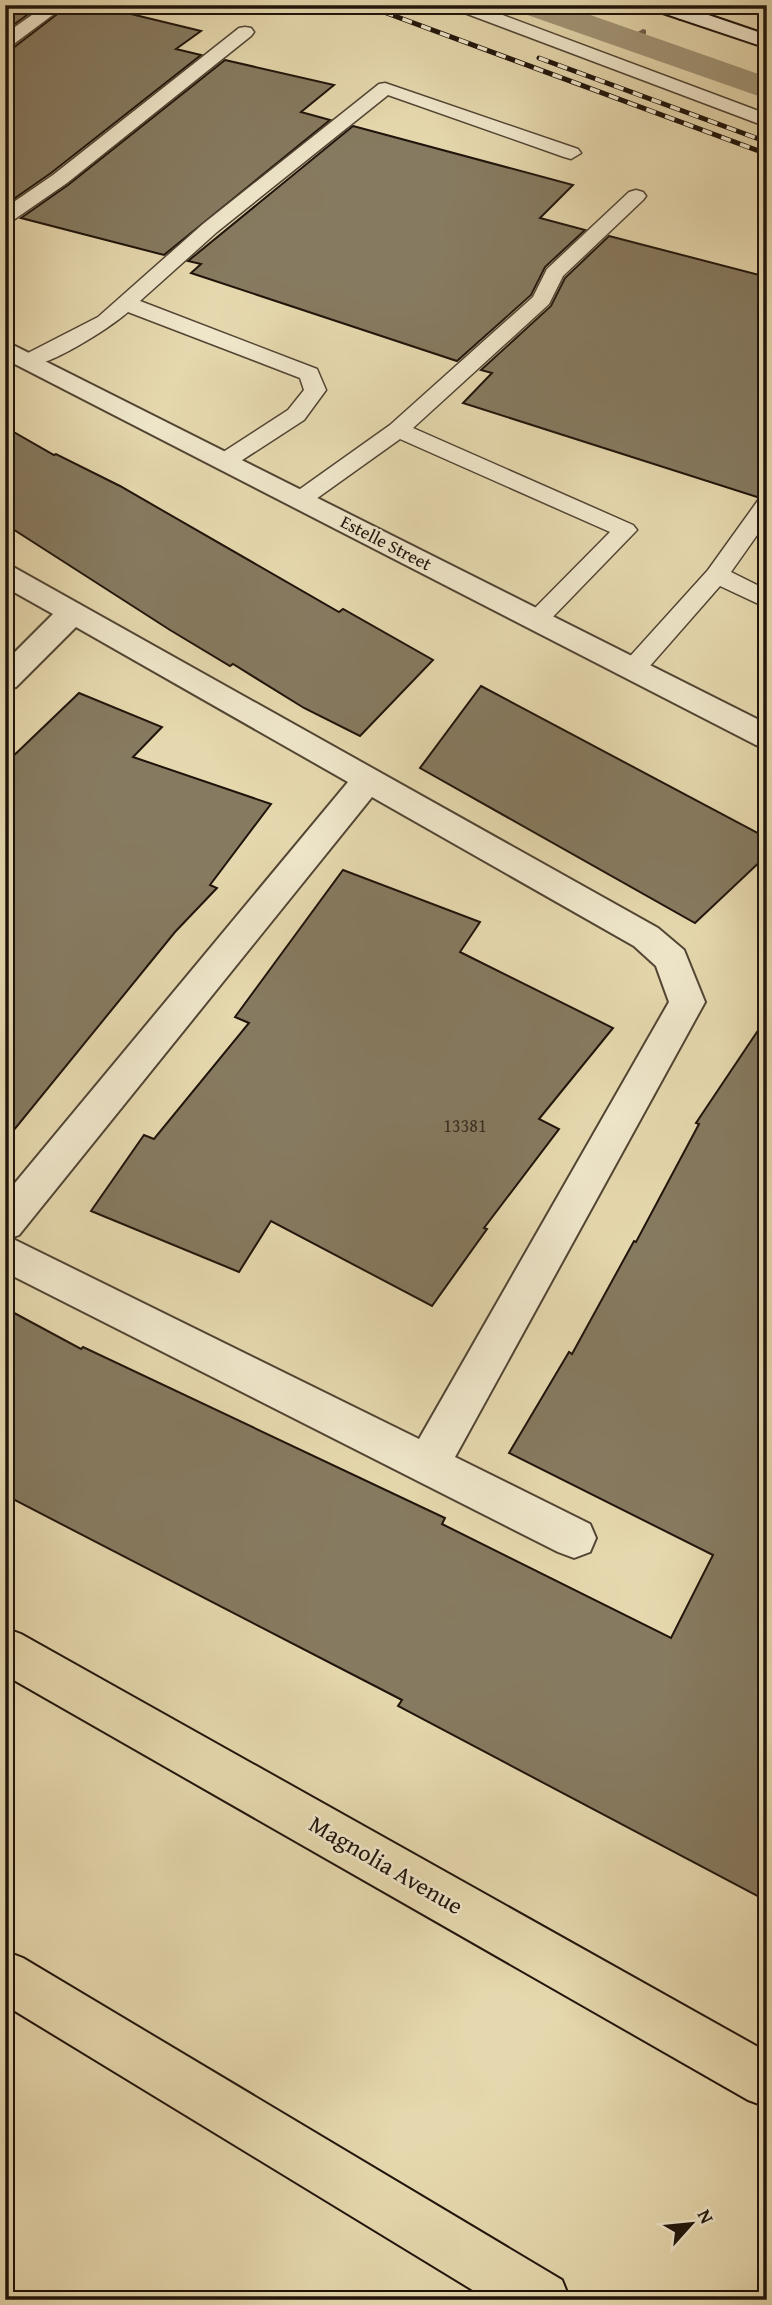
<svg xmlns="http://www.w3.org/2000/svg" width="772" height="2305" font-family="'Gentium Book Plus',serif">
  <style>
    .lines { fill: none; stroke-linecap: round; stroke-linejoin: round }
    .stream { fill: #6e614c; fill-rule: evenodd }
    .canal { fill: #a29577; fill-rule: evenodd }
    .building { fill: #867a60; stroke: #1f140b; stroke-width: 2 }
    .lane-casing { stroke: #514534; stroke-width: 3 }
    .street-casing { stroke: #514534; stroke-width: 4 }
    .secondary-casing { stroke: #1f140b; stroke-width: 4 }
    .primary-casing { stroke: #1f140b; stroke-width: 4 }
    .lane { fill: #efe6ca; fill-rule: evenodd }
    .street { fill: #efe6ca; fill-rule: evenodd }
    .secondary { fill: #efe6ca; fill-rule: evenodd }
    .primary { fill: #e6d8ae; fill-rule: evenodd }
    .rail-casing { stroke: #1f140b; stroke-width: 5 }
    .rail { stroke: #efe6ca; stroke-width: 3.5; stroke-dasharray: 10; stroke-linecap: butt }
    .labels { text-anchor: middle; stroke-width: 5; stroke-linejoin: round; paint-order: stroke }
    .far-street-label { font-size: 18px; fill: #1f140b; stroke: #efe6ca }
    .number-label { font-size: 18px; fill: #392e20 }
    .near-street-label { font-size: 24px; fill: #1f140b; stroke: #efe6ca }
  </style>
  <rect width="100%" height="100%" fill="#e6d8ae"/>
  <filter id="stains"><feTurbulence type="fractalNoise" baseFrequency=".00286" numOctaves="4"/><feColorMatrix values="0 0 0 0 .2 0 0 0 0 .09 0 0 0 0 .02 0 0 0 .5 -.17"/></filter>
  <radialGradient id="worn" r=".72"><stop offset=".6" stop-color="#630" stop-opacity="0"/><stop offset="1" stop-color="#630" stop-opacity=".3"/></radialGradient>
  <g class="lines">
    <polygon class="stream" points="643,29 646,30 646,34 631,42 623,40"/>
    <polygon class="canal" points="514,5 562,5 767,77 767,99 519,12"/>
  </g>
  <g class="building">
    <polygon points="5,5 41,5 5,31"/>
    <polygon points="69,5 94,5 201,31 176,49 201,55 51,173 5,205 5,50 13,48"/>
    <polygon points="225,60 334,85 301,112 330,120 164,255 21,218 68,185"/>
    <polygon points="353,126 573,185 540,218 585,230 545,267 531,295 457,361 191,273 201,264 188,261"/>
    <polygon points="609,236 767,277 767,495 757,497 463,403 492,373 481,370 551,306 565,278"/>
    <polygon points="5,427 54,455 56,454 120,486 339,612 343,609 433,660 360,736 304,708 233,664 230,666 170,630 5,524"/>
    <polygon points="481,686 767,838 767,855 695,923 420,768"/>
    <polygon points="79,693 162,727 133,757 271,804 210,885 217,888 175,932 5,1141 5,764"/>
    <polygon points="343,870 480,922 460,952 613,1028 539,1119 559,1129 484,1228 487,1229 432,1306 271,1221 239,1272 91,1211 144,1135 154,1139 249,1023 235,1017"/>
    <polygon points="767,1017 767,1901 398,1706 402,1700 5,1495 5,1308 81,1349 83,1347 445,1518 442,1524 671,1638 713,1555 509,1453 569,1352 572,1354 634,1241 636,1242 699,1124 696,1123"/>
  </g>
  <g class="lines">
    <defs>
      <g id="lane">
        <polygon points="46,5 66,5 11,46 5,47 5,34"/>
        <polygon points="452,5 476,5 767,114 767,127 454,9"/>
        <polygon points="245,27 251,28 254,32 251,36 67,183 12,221 5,223 5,208 53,175 239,28"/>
        <path d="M385,83L578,149L581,153L571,159L564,157L388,95L217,232L140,301L317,369L326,390L304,420L233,466H217L214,461L217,456L288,410L304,390L300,378L128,312C111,327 44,371 22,366L19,361L22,356L98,317L203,224L379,84Z"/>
        <polygon points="636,190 643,192 646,196 643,200 563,276 549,304 413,428 633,525 637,530 545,625 536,627 527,625 524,619 610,532 400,439 309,504 293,504 289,499 293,494 390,425 533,297 547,269 629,192"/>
        <polygon points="767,497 767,521 731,572 767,590 767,608 720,586 642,675 633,677 624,675 620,669 624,663 708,570 759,499"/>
      </g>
      <g id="street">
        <polygon points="689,5 714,5 694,19 680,19 676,15"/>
        <polygon points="5,341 767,724 767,748 756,745 5,359"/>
        <path d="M5,565L15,568L658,928L684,950L705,1002L455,1457L590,1524L596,1538L590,1552L574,1558L558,1552L5,1272V1195L348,782L76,627L16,687L5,690V662L53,614L5,587ZM372,797L634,946L656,966L669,1002L419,1439L11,1238L19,1235Z"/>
      </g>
      <polygon id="secondary" points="648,5 679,5 767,35 767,48 651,9"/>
      <g id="primary">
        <polygon points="5,1628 21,1634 767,2052 767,2107 748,2100 5,1675"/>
        <polygon points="5,1951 23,1958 562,2280 570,2300 489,2300 5,2005"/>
      </g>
    </defs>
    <use href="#lane" class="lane-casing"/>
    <use href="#street" class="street-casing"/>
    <use href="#secondary" class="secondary-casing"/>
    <use href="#primary" class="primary-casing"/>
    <use href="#lane" class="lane"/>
    <use href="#street" class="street"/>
    <use href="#secondary" class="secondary"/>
    <use href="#primary" class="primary"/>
    <defs>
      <g id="rail">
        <polyline points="365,5 767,154"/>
        <polyline points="539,58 767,142"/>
      </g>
    </defs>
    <use href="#rail" class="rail-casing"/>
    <use href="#rail" class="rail"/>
  </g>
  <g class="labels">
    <g class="far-street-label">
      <text transform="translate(386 543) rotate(27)" y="6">Estelle Street</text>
    </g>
    <g class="number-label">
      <text x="465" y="1132">13381</text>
    </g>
    <g class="near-street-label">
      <text transform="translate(386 1865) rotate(30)" y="8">Magnolia Avenue</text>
    </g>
  </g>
  <rect width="772" height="2305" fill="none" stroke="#e6d8ae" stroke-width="28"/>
  <rect x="7" y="7" width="758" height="2291" fill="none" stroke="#1f140b" stroke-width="3.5"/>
  <rect x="14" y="14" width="744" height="2277" fill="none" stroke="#1f140b" stroke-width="2"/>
  <g transform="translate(691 2224) rotate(63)" stroke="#efe6ca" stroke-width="5" paint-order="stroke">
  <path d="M0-5L12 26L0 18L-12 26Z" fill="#1f140b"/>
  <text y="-10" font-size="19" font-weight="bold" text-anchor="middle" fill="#1f140b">N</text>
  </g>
  <rect width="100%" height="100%" filter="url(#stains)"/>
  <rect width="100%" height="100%" fill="url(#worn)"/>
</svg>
